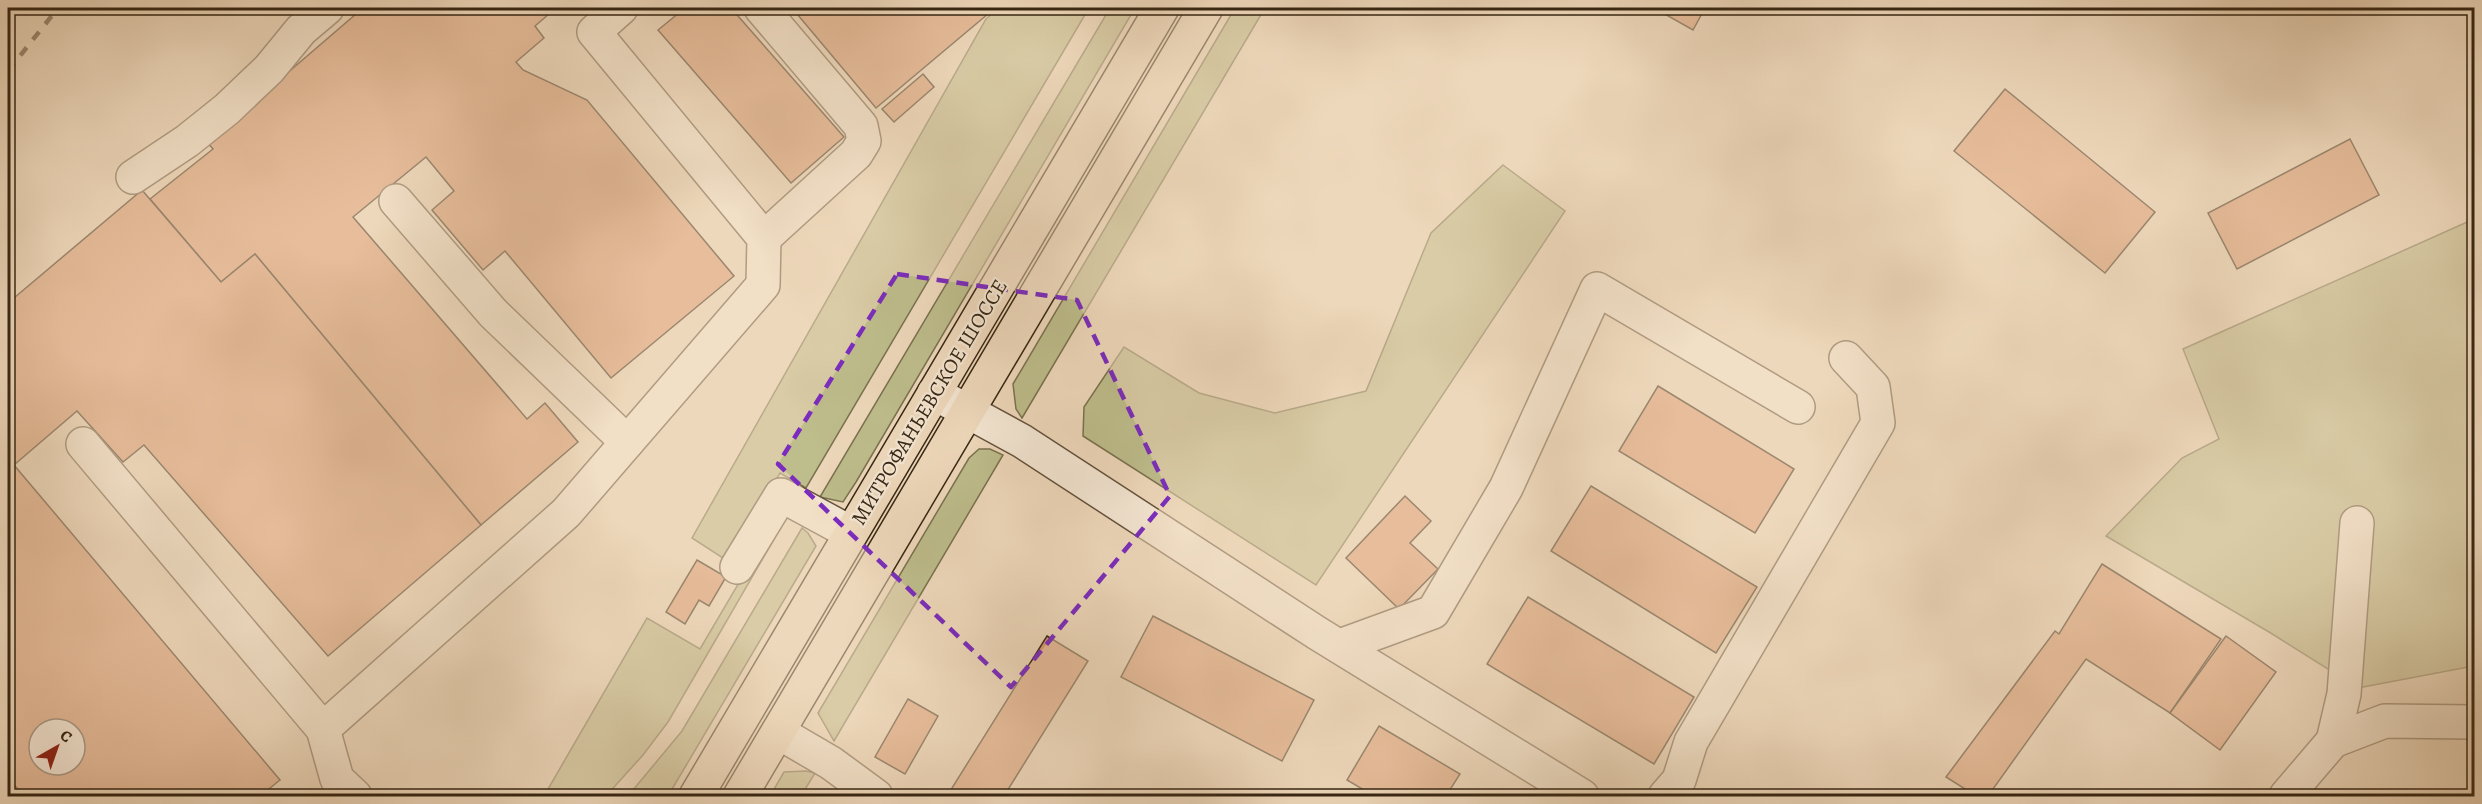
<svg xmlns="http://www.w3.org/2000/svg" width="2482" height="804" font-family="Alegreya,serif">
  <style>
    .green { fill: #bebd8c; stroke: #7a7250; stroke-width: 1.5 }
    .building { fill: #de9b74; stroke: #362613; stroke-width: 1.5; fill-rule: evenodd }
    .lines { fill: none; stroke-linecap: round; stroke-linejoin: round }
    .minor-casing { stroke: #64523d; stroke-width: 36 }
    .major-casing { stroke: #362613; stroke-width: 36 }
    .minor { stroke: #f4e6d3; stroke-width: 33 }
    .major { stroke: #eed8bb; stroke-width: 33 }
    .rail { stroke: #362613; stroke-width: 4.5; stroke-dasharray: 10 10; stroke-linecap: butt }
    .marked { fill: none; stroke: #7b2cbf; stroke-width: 4.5; stroke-dasharray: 12 8; stroke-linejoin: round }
    .labels { text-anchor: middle; stroke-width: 4.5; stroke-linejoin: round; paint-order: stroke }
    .street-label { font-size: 21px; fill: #362613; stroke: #f4e6d3 }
  </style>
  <rect width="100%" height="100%" fill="#eed8bb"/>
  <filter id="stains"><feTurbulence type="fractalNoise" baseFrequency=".00333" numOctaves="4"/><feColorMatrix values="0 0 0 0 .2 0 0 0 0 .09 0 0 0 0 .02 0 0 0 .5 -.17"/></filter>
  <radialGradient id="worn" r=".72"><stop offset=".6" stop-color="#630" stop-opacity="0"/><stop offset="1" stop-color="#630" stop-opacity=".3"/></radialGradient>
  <g class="green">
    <polygon points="999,8 1089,8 806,488 780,473 729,562 692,538 986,19"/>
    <polygon points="1110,8 1135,8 856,482 843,502 820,497"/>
    <polygon points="1235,8 1265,8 1022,418 1016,409 1013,384"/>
    <polygon points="1503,165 1565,211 1316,585 1083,436 1084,407 1124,347 1199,393 1275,413 1366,391 1431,233"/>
    <polygon points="2474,219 2474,666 2358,688 2269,632 2106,536 2182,458 2219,439 2183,349"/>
    <polygon points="979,449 990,449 1003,455 834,741 818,713 969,458"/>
    <polygon points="773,525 780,529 668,722 643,755 606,796 544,796 647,618 700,649"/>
    <polygon points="802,528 808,533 816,546 668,796 628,796 682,731"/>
    <polygon points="806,771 815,773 801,796 770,796 784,772"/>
  </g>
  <g class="building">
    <polygon points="363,8 556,8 535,26 544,38 516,62 523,70 587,100 734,276 611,378 505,251 483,270 432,210 454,191 426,157 353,217 527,419 545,403 578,442 481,525 255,254 221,282 150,199 213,149 207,142"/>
    <polygon points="685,8 731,8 844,137 791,183 658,30"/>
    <polygon points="792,8 995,8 876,108"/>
    <polygon points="1654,8 1705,8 1693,30"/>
    <polygon points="923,74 934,87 894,122 882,109"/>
    <polygon points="2005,89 2155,212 2105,273 1954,151"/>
    <polygon points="2350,139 2379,195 2237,269 2208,213"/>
    <path d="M142,190L221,282L255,254L481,525L328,656L144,445L123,462L77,411L14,465L280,780L260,796H24L8,778V303ZM39,729H75V765H39Z"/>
    <polygon points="1658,386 1794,469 1755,533 1619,451"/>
    <polygon points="1591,486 1757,587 1716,653 1551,551"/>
    <polygon points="1405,496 1431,521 1410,543 1438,569 1399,609 1346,558"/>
    <polygon points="697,560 726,577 709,606 699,600 685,624 666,612"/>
    <polygon points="2102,564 2221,639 2170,713 2086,659 1988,796 1976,796 1946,777 2055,631 2059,634"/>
    <polygon points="1528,597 1694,697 1654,764 1487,664"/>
    <polygon points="1153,616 1314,700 1282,761 1121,677"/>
    <polygon points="1047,636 1088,661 1004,796 947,796"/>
    <polygon points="2226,636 2276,672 2220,750 2170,713"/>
    <polygon points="908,699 938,716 905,774 875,757"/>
    <polygon points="1379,726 1460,774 1446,796 1374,796 1347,780"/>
  </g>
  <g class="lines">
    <defs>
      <g id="minor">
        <polyline points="761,8 861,126 864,141 856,154 764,238"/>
        <polyline points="133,177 187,141 227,109 269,69 301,30 327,8"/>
        <polyline points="396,201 493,313 627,442"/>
        <polyline points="934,393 1022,441 1317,633 1582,796"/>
        <polyline points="83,444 323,729 337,779 355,796"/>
        <polyline points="737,567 781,495 851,533"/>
        <polyline points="1340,646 1433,612 1506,488 1597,289 1798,407"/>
        <polyline points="323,729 566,513 763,285 764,238 594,32 621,8"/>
        <polyline points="778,732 831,763 876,796"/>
        <polyline points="2333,741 2344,694 2357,523"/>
        <polyline points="1665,796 1679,780 1691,742 1878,423 1873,387 1846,358"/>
        <polyline points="2286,796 2333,741 2385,721 2474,722"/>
      </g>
      <g id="major">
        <polyline points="696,796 1162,8"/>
        <polyline points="740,796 1206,8"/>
      </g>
    </defs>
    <use href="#minor" class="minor-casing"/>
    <use href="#major" class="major-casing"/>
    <use href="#minor" class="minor"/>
    <use href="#major" class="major"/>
    <polyline class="rail" points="8,71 58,8"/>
  </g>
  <path d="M0 0H2482V804H0ZM897,274L1077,300L1170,496L1011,687L778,464Z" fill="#eed8bb" fill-opacity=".55" fill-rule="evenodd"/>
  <path class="marked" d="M897,274L1077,300L1170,496L1011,687L778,464Z"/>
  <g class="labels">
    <g class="street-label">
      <text transform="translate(929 402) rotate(-59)" y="7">МИТРОФАНЬЕВСКОЕ ШОССЕ</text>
    </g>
  </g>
  <rect width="2482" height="804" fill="none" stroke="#eed8bb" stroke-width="30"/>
  <rect x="9" y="9" width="2464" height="786" fill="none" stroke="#362613" stroke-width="3"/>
  <rect x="15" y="15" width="2452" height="774" fill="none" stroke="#362613" stroke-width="1.5"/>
  <g transform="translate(57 747) rotate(40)"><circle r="28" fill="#f4e6d3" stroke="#a89986" stroke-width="1.5"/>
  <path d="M0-4.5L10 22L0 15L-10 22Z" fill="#8f2418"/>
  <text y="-9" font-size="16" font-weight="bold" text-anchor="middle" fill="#362613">С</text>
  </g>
  <rect width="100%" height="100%" filter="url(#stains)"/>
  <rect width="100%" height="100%" fill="url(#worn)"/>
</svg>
